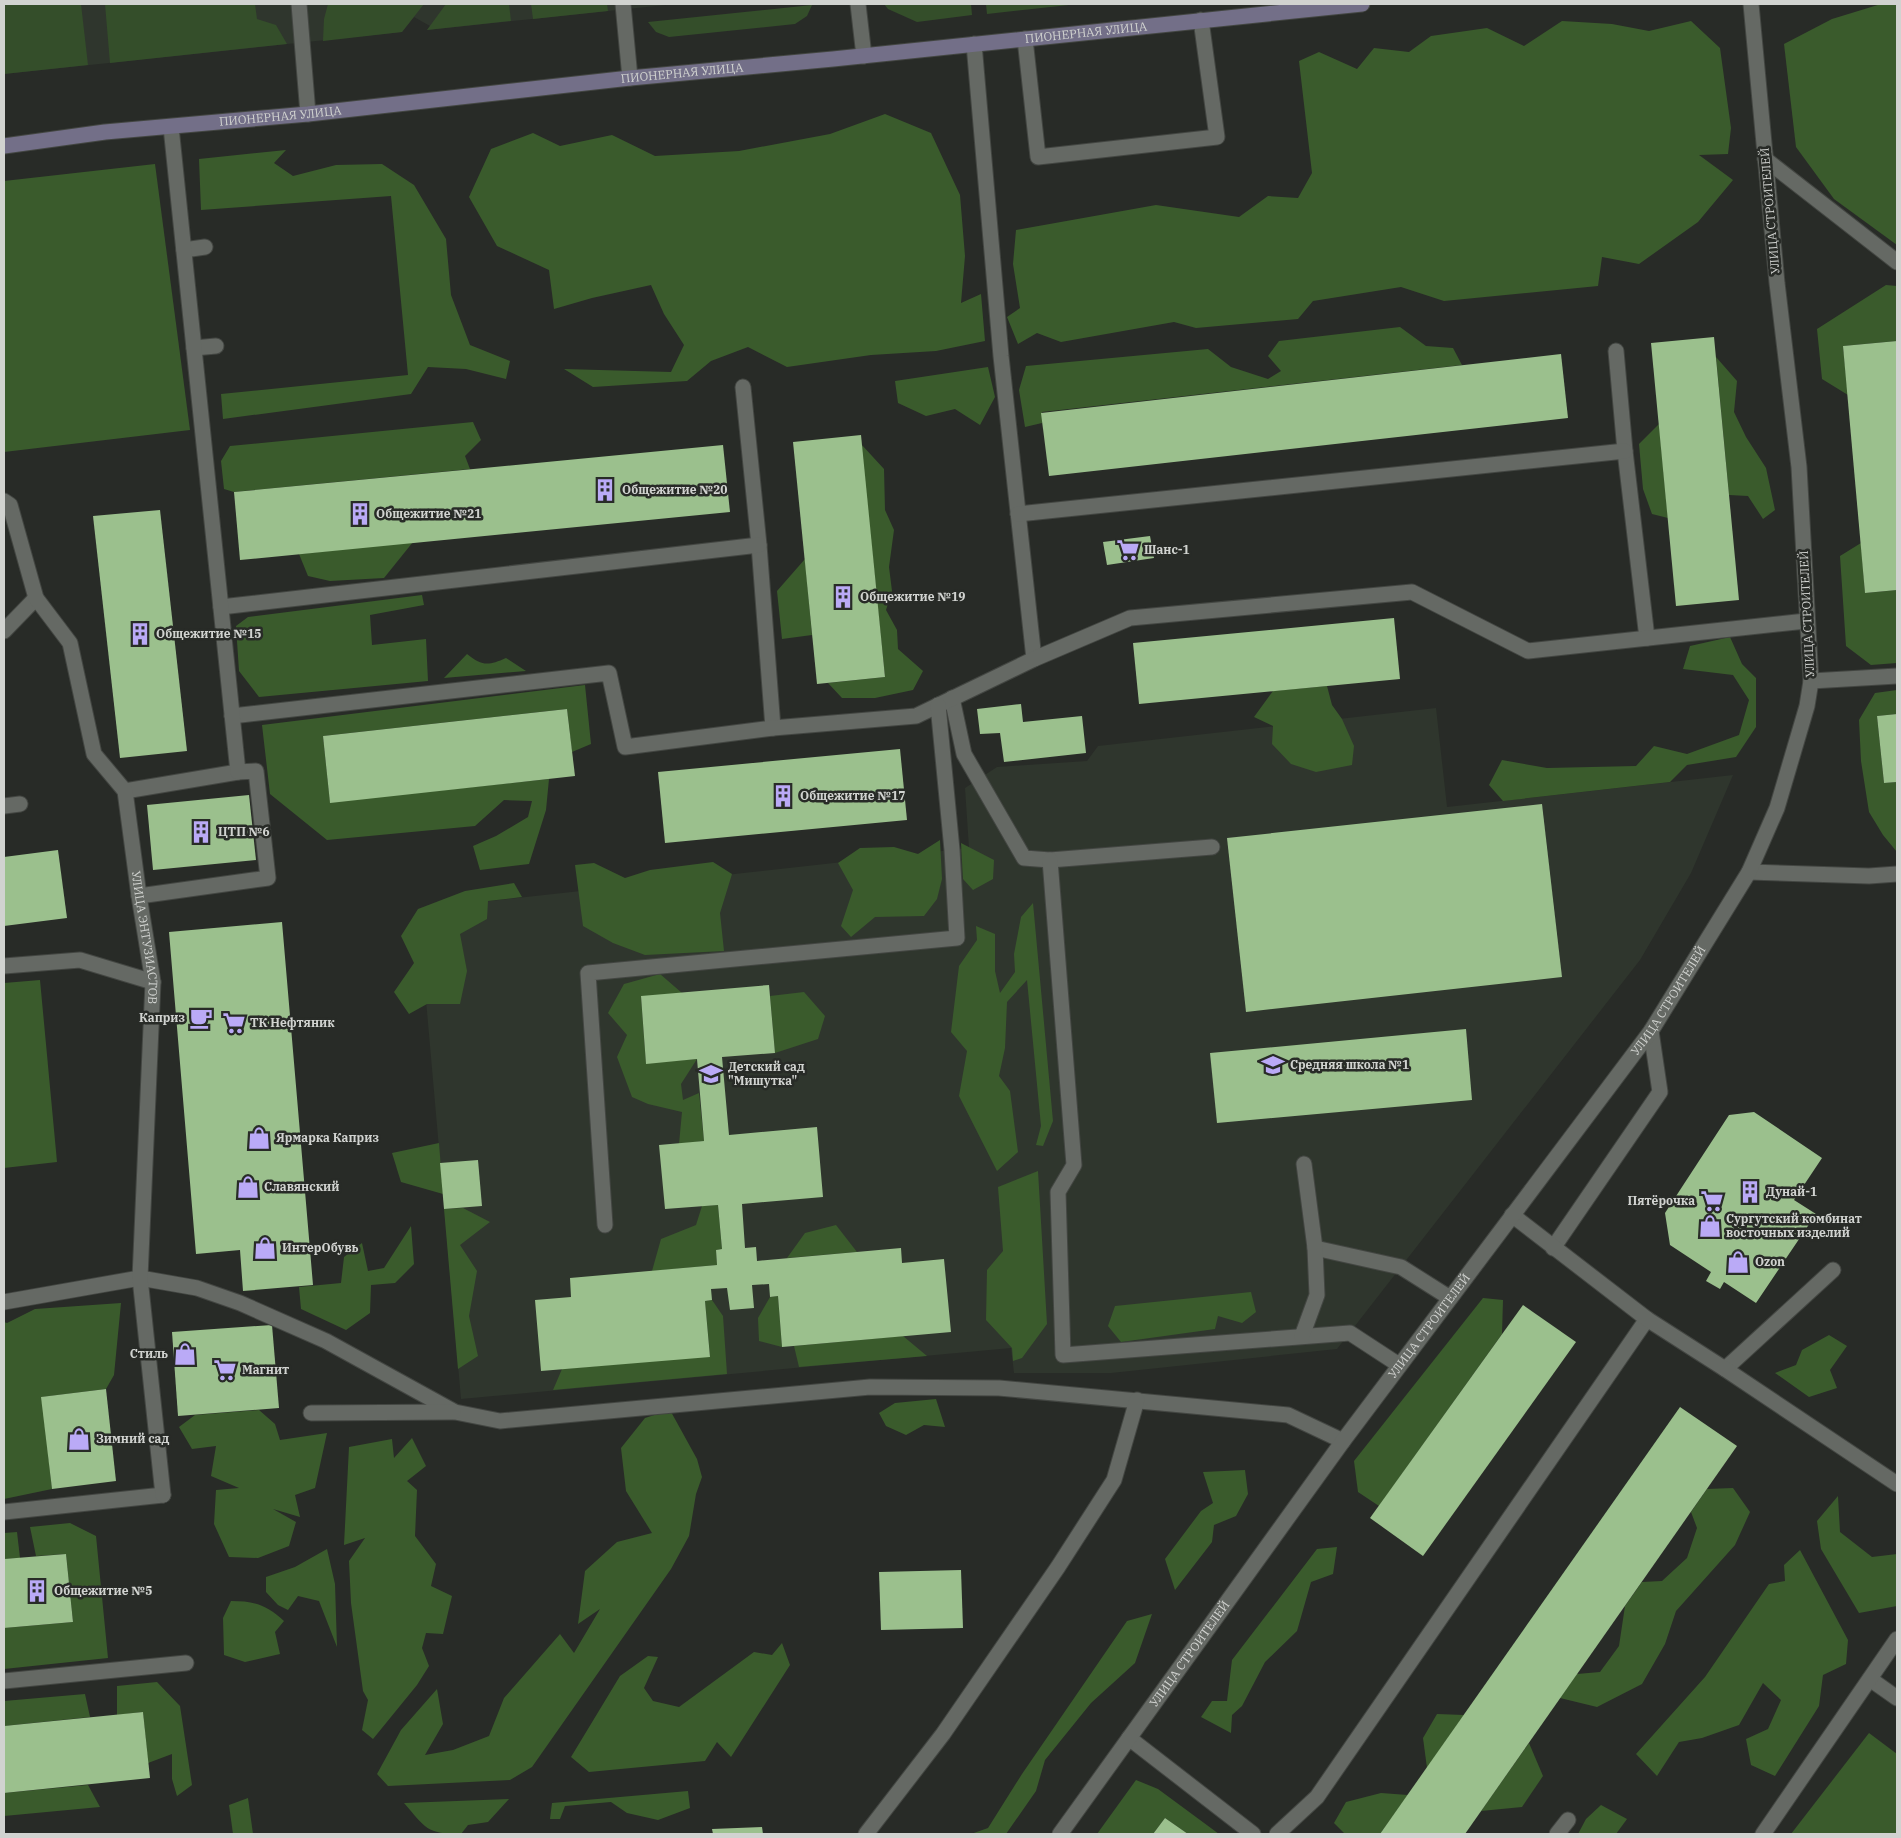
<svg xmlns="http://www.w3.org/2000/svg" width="1901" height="1838" font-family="'IBM Plex Serif',serif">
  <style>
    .built { fill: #2f362d }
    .green { fill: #344e2a }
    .forest { fill: #3a5b2c }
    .building { fill: #9bc08d }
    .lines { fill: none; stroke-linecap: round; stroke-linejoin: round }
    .lane-casing { stroke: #434642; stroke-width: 17 }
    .street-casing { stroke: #434642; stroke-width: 17 }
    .secondary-casing { stroke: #434642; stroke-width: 17 }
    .lane { stroke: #656964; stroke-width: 15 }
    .street { stroke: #656964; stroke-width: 15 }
    .secondary { stroke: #736f88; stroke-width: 15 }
    .labels { text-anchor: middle; stroke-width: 5; stroke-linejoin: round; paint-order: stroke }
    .street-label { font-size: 12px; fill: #d1d3d0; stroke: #282b27 }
    .poi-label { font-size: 12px; font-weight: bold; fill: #d1d3d0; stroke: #282b27; text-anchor: start }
  </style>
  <rect width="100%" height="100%" fill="#282b27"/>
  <g class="built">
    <polygon points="4,4 675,4 427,30 430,26 414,17 402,32 4,74"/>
    <polygon points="1436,708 1447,807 1733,775 1691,873 1640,960 1337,1349 1111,1373 1014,1373 1011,1348 461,1399 418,909 969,848 965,788 997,767 1087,761 1098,746"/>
  </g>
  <g class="green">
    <polygon points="4,4 81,4 88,65 4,74"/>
    <polygon points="105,4 255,4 257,19 276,25 287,44 110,63"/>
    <polygon points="328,4 424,4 402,32 323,41 324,19"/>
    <polygon points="446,4 509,4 511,21 427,30"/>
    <polygon points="531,4 607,4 608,11 533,19"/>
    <polygon points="884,4 971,4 972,15 917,22 888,9"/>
    <polygon points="986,4 1078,4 987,14"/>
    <polygon points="812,5 807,16 795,24 669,37 656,32 648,22"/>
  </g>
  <g class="forest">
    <polygon points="1881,4 1897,4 1897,245 1834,199 1796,147 1784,44 1832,19"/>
    <polygon points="1562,21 1612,24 1649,31 1691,21 1720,48 1731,128 1728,154 1699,155 1733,180 1698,222 1639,264 1602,257 1598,286 1444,301 1401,287 1313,301 1298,319 1196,328 1174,322 1061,342 1037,333 1018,344 1007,317 1020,308 1013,264 1016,230 1156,205 1239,217 1268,196 1298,198 1312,173 1299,61 1319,52 1357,69 1374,48 1409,52 1431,36 1487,28 1524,46"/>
    <polygon points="885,114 931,133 960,195 965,256 961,303 981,294 985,341 936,351 871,355 787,367 748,347 711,361 687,381 593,387 564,369 671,372 684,345 664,314 651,285 592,298 554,309 549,270 497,246 469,197 491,149 533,133 560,146 612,135 655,156 739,151 830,134"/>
    <polygon points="286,150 274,163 293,176 336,165 382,164 414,185 446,239 451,295 470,345 510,361 506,379 466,369 428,367 411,394 223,419 221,394 408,375 391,196 201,210 199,159"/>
    <polygon points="155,164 190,430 4,452 4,181"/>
    <polygon points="1886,285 1897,286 1897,341 1843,346 1848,395 1822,379 1817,329"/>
    <polygon points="1400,327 1426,346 1453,348 1462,365 1042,412 1042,423 1025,427 1019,390 1026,366 1208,349 1231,367 1268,379 1281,371 1268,356 1279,341"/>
    <polygon points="1716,357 1737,381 1734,412 1746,437 1766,468 1775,510 1763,519 1748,496 1729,495"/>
    <polygon points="988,367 995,397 980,425 955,409 926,416 898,403 895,381"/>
    <polygon points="473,422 481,440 465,456 470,469 234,492 224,489 221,461 230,446"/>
    <polygon points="1659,424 1668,518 1652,514 1643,489 1639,444"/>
    <polygon points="861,444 884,469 885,510 894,530 889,567 892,591 886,610 897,630 898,649 923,671 913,690 875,698 842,698 828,683 885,677"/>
    <polygon points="413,542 384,578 330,581 308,576 299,554"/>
    <polygon points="1861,543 1865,593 1897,590 1897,663 1871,665 1846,646 1840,556"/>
    <polygon points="805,559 812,635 782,639 777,591"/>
    <polygon points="422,595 424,605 370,615 372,645 426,639 428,681 259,697 239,671 236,626 248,617"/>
    <polygon points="1730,637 1742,664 1756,678 1756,727 1736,757 1687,765 1670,782 1503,801 1489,785 1502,760 1547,768 1636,766 1654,746 1687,754 1739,735 1749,700 1733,675 1683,669 1690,646"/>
    <path d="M467,654C482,666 488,666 506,658L526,671L444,678Z"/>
    <polygon points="585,685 591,744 572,752 567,709 323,736 330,802 549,779 546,810 529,864 480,870 473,846 496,836 528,817 532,801 504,800 475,826 327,840 270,794 262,725"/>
    <polygon points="1327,686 1332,705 1342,719 1354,746 1352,765 1316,772 1291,764 1272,744 1273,726 1254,717 1273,691"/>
    <polygon points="1897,690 1897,714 1877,716 1884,783 1897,782 1897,852 1883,835 1869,812 1861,761 1859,720 1875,693"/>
    <polygon points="940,840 942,879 937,899 924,916 875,917 851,937 841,926 853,890 838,863 860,848 894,847 918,854"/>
    <polygon points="961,843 994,860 993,879 973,890 963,879"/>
    <polygon points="713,862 732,874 720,913 724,951 645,955 613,943 583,926 575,865 594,863 625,878 650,870"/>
    <polygon points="514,883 522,897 488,901 487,919 460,934 467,971 460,1004 427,1004 409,1014 394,992 414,963 401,936 418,909 465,891"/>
    <polygon points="1033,903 1053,1121 1043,1146 1036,1145 1041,1126 1027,980 1007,1002 1005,1048 999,1076 1010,1091 1018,1152 997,1171 959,1096 967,1051 951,1032 959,966 977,940 976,926 995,934 995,971 1000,993 1015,972 1014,954 1021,917"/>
    <polygon points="660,974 682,993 641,997 646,1063 697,1059 681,1084 683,1100 699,1093 704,1141 679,1144 682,1112 648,1104 632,1097 617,1057 627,1035 608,1013 624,984"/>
    <polygon points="40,980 57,1162 4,1168 4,983"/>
    <polygon points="804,992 825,1016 818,1039 775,1053 770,996"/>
    <polygon points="439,1143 443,1194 401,1182 392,1153"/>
    <polygon points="1038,1171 1047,1324 1022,1358 1013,1361 1012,1348 986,1320 987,1270 1003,1251 998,1187"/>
    <polygon points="718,1205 722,1249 716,1250 717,1265 652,1271 661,1239 696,1225 702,1206"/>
    <polygon points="463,1208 490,1222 460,1245 477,1271 469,1316 478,1356 458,1369 444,1209"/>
    <polygon points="836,1225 857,1252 787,1258 805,1233"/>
    <polygon points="411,1226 414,1264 395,1283 371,1285 370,1313 346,1330 301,1309 299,1287 341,1283 344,1257 362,1243 368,1271 384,1268"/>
    <polygon points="1251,1292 1256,1312 1242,1323 1218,1316 1215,1329 1121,1342 1108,1326 1115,1306"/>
    <polygon points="778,1296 782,1347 759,1341 758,1318 770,1297"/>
    <polygon points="1483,1298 1503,1300 1502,1334 1379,1506 1358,1492 1354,1461"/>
    <polygon points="712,1300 723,1316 727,1374 553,1390 562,1369 710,1356 705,1301"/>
    <polygon points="121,1303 114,1375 106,1389 42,1397 52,1489 4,1499 4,1322 7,1323 35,1309"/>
    <polygon points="1829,1335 1847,1346 1830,1370 1837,1388 1809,1397 1775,1373 1796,1365 1802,1350"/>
    <polygon points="903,1336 927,1356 799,1367 794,1346"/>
    <polygon points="936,1399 945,1427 924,1425 906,1435 886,1426 879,1413 895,1403"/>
    <polygon points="259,1410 275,1424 280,1440 327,1433 315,1488 295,1495 300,1517 273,1509 296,1522 289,1546 258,1558 229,1557 214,1524 216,1490 239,1488 211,1476 216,1446 192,1449 179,1427 195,1415"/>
    <polygon points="670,1410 697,1459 702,1477 696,1494 689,1536 671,1569 532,1767 510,1780 388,1786 377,1774 401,1730 437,1689 443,1724 425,1755 453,1750 489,1736 504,1698 560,1634 574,1653 600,1609 578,1624 585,1571 617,1542 652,1533 626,1491 621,1448 645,1418"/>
    <polygon points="412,1438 426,1466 407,1481 417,1490 415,1536 436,1564 431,1586 452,1596 443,1634 426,1633 422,1648 429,1666 417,1685 373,1739 362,1730 368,1700 363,1691 351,1603 349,1561 365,1538 344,1545 349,1447 392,1439 394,1458"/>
    <polygon points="1245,1470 1248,1494 1236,1516 1214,1525 1212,1542 1175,1590 1165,1559 1201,1511 1213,1503 1203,1472"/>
    <polygon points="1733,1488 1750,1512 1735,1545 1676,1611 1665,1644 1642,1684 1597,1707 1560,1698 1577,1674 1600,1672 1619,1646 1625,1606 1642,1582 1662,1581 1687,1558 1697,1528 1691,1512 1707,1489"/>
    <polygon points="1838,1496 1840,1532 1872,1557 1897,1554 1897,1606 1859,1613 1821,1549 1817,1521"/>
    <polygon points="70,1523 96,1536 108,1658 4,1669 4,1628 73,1622 66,1554 36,1556 30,1527"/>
    <polygon points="17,1532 20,1558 4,1559 4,1533"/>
    <polygon points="1337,1547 1333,1574 1311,1582 1297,1631 1265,1662 1242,1706 1232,1715 1231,1733 1201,1717 1212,1701 1227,1701 1232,1660 1317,1549"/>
    <polygon points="327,1549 335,1584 337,1647 319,1601 298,1596 288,1610 278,1605 266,1592 266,1577 295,1567"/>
    <polygon points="1800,1550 1848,1640 1846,1664 1823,1675 1819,1706 1775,1776 1751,1765 1746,1739 1768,1729 1781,1700 1763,1683 1739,1725 1702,1738 1679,1742 1657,1776 1636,1754 1705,1677 1769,1584 1785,1581 1784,1565"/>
    <path d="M231,1601C254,1601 267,1605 284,1621L275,1632L280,1654L245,1662L224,1655L223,1618Z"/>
    <polygon points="1152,1614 1135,1663 1091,1703 1045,1760 1036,1791 1006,1834 971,1834 988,1828 1022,1774 1127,1621"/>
    <polygon points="782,1643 790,1665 731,1757 717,1742 705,1761 589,1772 571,1757 620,1676 648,1656 658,1657 644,1688 653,1701 679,1707 754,1652 772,1655"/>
    <polygon points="157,1682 180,1706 192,1785 177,1796 172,1779 172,1754 148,1763 143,1712 117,1715 117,1686"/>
    <polygon points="85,1694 90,1717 4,1726 4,1701"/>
    <polygon points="1437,1714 1464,1715 1427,1768 1423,1738"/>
    <polygon points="1869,1733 1897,1754 1897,1834 1791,1834"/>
    <polygon points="1529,1743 1543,1776 1522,1807 1481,1811"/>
    <polygon points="1136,1780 1158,1789 1219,1834 1188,1834 1165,1818 1153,1834 1097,1834"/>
    <polygon points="88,1785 100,1807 4,1816 4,1793"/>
    <polygon points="688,1791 690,1808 658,1820 627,1813 611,1802 565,1806 560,1819 550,1819 552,1803"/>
    <polygon points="1381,1793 1408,1795 1380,1834 1345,1834 1334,1823 1346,1802"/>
    <polygon points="248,1798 253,1834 233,1834 229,1805"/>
    <path d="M509,1799L488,1822L468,1825L461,1834C426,1834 426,1828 404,1803Z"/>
    <polygon points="1601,1805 1627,1819 1616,1834 1578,1834 1586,1819"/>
  </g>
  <g class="building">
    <polygon points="1714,337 1739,600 1676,606 1651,343"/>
    <polygon points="1897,341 1897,590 1865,593 1843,346"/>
    <polygon points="1561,354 1568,418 1049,476 1041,413"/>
    <polygon points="861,435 885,677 817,684 793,442"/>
    <polygon points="723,445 730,512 240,560 234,492"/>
    <polygon points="160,510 187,751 120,758 93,516"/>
    <polygon points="1150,536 1154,558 1107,565 1103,542"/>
    <polygon points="1394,618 1400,679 1139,704 1133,643"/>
    <polygon points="1021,704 1023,722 1082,716 1086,753 1004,762 1000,733 980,734 977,709"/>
    <polygon points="567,709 575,776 330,803 323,736"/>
    <polygon points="1897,714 1897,782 1884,783 1877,716"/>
    <polygon points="900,749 907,820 665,843 658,772"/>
    <polygon points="249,795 256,860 153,870 147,805"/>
    <polygon points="1542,804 1562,977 1246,1012 1227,838"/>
    <polygon points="58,850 67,918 4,926 4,857"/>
    <polygon points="282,922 313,1285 243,1291 240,1250 196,1254 169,932"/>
    <polygon points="769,985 775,1053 722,1057 729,1135 817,1127 823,1197 742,1204 745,1248 756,1247 757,1261 901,1248 902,1263 944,1259 951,1332 782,1347 778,1296 770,1297 769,1284 752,1285 754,1308 730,1310 727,1288 711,1289 712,1300 705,1301 710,1357 541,1371 535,1300 571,1297 570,1278 717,1265 716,1250 722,1249 718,1205 665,1209 659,1145 704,1141 697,1059 646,1064 641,996"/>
    <polygon points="1466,1029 1472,1100 1217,1123 1210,1053"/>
    <polygon points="1754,1112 1822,1158 1794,1200 1816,1214 1756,1303 1724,1282 1720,1289 1706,1281 1711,1272 1670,1245 1665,1213 1729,1115"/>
    <polygon points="478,1160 482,1206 444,1209 440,1163"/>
    <polygon points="1523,1305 1576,1342 1423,1556 1370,1518"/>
    <polygon points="272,1325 279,1408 178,1416 172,1332"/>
    <polygon points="106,1389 116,1481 52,1489 41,1397"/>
    <polygon points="1680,1407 1737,1446 1465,1834 1380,1834"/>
    <polygon points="66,1554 73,1622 4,1628 4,1559"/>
    <polygon points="961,1570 963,1628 881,1630 879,1572"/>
    <polygon points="143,1712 150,1778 4,1793 4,1726"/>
    <polygon points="1165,1818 1188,1834 1153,1834"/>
    <polygon points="762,1827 763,1834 713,1834 712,1829"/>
  </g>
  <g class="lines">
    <defs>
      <g id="lane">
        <polyline points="299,4 308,114"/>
        <polyline points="623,4 630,78"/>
        <polyline points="858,4 864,56"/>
        <polyline points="1025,39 1038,157 1217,137 1201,20"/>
        <polyline points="974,44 1001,356 1034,659"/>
        <polyline points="1765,159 1897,262"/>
        <polyline points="184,250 205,247"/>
        <polyline points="194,348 216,346"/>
        <polyline points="1616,351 1625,451 1647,638"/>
        <polyline points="743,387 759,545 773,728"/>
        <polyline points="1018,514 1625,451"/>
        <polyline points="221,607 759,545"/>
        <polyline points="4,631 36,598"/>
        <polyline points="1811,681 1897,676"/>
        <polyline points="952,698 964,754 1024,858 1050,860 1212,847"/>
        <polyline points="232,716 609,673 625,747 773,728 916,716 1034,659 1130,618 1412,592 1528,651 1806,621"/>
        <polyline points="125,791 238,772"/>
        <polyline points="4,806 20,804"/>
        <polyline points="1050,860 1074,1165 1058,1192 1063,1355 1350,1333 1399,1365"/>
        <polyline points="1749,872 1869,876 1897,874"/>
        <polyline points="139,896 268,878 256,771 238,772 171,127"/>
        <polyline points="4,966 80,960 153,982"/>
        <polyline points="605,1225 588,973 957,938 952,850 938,705"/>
        <polyline points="1315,1248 1401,1267 1450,1298"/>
        <polyline points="1553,1248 1660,1092 1651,1031"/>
        <polyline points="4,1302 140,1278 197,1288 240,1303 326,1341 455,1412 500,1421 870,1387 999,1388 1288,1415 1343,1441"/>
        <polyline points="1302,1336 1317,1295 1315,1248 1304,1164"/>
        <polyline points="1725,1369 1833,1270"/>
        <polyline points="311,1413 453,1412"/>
        <polyline points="4,1512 163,1495"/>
        <polyline points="1870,1679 1897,1698"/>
        <polyline points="4,1681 186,1663"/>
        <polyline points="1129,1738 1253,1834"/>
        <polyline points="866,1834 943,1734 1058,1567 1114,1480 1137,1400"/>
        <polyline points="1277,1834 1317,1797 1647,1319"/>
        <polyline points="1557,1834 1568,1820"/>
        <polyline points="1763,1834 1897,1639"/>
      </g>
      <g id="street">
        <path id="s1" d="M4,501L10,505L36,598L70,643L94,754L125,791L139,896L153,982L140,1278L163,1495"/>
        <polyline points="1512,1215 1647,1319 1725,1369 1897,1484"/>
        <path id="s2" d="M1060,1834L1343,1441L1651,1031L1749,872L1777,808L1807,706L1811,681L1799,467L1777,283L1751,4"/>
      </g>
      <g id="secondary">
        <path id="s3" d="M4,146L105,132L308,114L630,78L833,59L1362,4"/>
      </g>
    </defs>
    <use href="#lane" class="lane-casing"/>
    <use href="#street" class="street-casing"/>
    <use href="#secondary" class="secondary-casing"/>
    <use href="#lane" class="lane"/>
    <use href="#street" class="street"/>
    <use href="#secondary" class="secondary"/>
  </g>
  <defs>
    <symbol id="building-bare" viewBox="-9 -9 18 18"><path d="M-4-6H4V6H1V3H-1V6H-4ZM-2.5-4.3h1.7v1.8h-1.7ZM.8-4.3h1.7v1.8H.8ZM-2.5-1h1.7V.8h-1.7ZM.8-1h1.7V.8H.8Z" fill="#baaaf6" stroke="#282b27" stroke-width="2.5" paint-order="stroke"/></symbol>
    <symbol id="supermarket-bare" viewBox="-9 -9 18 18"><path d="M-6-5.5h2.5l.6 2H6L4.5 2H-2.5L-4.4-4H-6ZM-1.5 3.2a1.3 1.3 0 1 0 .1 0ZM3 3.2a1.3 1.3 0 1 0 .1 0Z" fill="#baaaf6" stroke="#282b27" stroke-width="2.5" paint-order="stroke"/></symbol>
    <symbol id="cafe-bare" viewBox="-9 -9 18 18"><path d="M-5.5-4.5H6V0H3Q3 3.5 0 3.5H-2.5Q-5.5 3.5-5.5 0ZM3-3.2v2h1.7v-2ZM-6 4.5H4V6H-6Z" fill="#baaaf6" stroke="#282b27" stroke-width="2.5" paint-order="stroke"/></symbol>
    <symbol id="school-bare" viewBox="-9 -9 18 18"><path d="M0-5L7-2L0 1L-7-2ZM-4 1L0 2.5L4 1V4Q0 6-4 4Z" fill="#baaaf6" stroke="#282b27" stroke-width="2.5" paint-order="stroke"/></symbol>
    <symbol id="shop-bare" viewBox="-9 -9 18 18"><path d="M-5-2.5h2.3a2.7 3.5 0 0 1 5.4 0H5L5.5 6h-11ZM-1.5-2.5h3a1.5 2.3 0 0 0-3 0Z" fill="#baaaf6" stroke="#282b27" stroke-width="2.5" paint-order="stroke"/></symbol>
  </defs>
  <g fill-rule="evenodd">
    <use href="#building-bare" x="589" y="474" width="32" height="32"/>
    <use href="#building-bare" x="344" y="498" width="32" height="32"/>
    <use href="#supermarket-bare" x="1112" y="534" width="32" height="32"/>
    <use href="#building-bare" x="827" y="581" width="32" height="32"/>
    <use href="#building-bare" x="124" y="618" width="32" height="32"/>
    <use href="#building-bare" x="767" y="780" width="32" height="32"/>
    <use href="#building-bare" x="185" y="816" width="32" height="32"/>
    <use href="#cafe-bare" x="185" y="1002" width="32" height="32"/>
    <use href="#supermarket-bare" x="218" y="1007" width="32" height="32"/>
    <use href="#school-bare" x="1257" y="1049" width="32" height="32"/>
    <use href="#school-bare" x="695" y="1058" width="32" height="32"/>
    <use href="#shop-bare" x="243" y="1122" width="32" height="32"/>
    <use href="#shop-bare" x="232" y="1171" width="32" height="32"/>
    <use href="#building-bare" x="1734" y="1176" width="32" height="32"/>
    <use href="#supermarket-bare" x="1696" y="1185" width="32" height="32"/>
    <use href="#shop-bare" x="1694" y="1210" width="32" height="32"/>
    <use href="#shop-bare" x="249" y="1232" width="32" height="32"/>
    <use href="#shop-bare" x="1722" y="1246" width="32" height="32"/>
    <use href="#shop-bare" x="169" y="1338" width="32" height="32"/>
    <use href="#supermarket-bare" x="209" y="1354" width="32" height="32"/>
    <use href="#shop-bare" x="63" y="1423" width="32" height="32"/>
    <use href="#building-bare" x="21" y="1575" width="32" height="32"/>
  </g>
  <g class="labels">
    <g class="street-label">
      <text dy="4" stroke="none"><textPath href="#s3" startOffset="1088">ПИОНЕРНАЯ УЛИЦА</textPath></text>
      <text dy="4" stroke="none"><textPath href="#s3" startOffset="682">ПИОНЕРНАЯ УЛИЦА</textPath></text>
      <text dy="4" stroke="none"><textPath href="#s3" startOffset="278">ПИОНЕРНАЯ УЛИЦА</textPath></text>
      <text transform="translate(1770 211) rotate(-95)" y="4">УЛИЦА СТРОИТЕЛЕЙ</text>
      <text transform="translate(1807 614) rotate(-93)" y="4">УЛИЦА СТРОИТЕЛЕЙ</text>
      <text dy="4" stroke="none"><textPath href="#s1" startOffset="470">УЛИЦА ЭНТУЗИАСТОВ</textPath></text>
      <text dy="4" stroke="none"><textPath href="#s2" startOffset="1032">УЛИЦА СТРОИТЕЛЕЙ</textPath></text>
      <text dy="4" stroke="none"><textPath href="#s2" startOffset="628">УЛИЦА СТРОИТЕЛЕЙ</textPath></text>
      <text dy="4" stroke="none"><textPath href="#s2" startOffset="222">УЛИЦА СТРОИТЕЛЕЙ</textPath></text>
    </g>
    <g class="poi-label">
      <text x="622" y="494">Общежитие №20</text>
      <text x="376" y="518">Общежитие №21</text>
      <text x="1144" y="554">Шанс-1</text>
      <text x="860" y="601">Общежитие №19</text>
      <text x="156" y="638">Общежитие №15</text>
      <text x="800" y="800">Общежитие №17</text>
      <text x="218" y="836">ЦТП №6</text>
      <text x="185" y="1022" text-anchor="end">Каприз</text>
      <text x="250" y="1027">ТК Нефтяник</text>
      <text x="1290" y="1069">Средняя школа №1</text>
      <text x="728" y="1071">Детский сад<tspan x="728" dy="14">"Мишутка"</tspan></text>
      <text x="276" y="1142">Ярмарка Каприз</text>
      <text x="264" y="1191">Славянский</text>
      <text x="1766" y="1196">Дунай-1</text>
      <text x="1695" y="1205" text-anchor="end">Пятёрочка</text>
      <text x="1726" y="1223">Сургутский комбинат<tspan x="1726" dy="14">восточных изделий</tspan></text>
      <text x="282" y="1252">ИнтерОбувь</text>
      <text x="1755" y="1266">Ozon</text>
      <text x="168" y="1358" text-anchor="end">Стиль</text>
      <text x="242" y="1374">Магнит</text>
      <text x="96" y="1443">Зимний сад</text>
      <text x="54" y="1595">Общежитие №5</text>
    </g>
  </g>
  <rect width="1901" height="1838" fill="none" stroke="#d1d3d0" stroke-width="10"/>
</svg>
